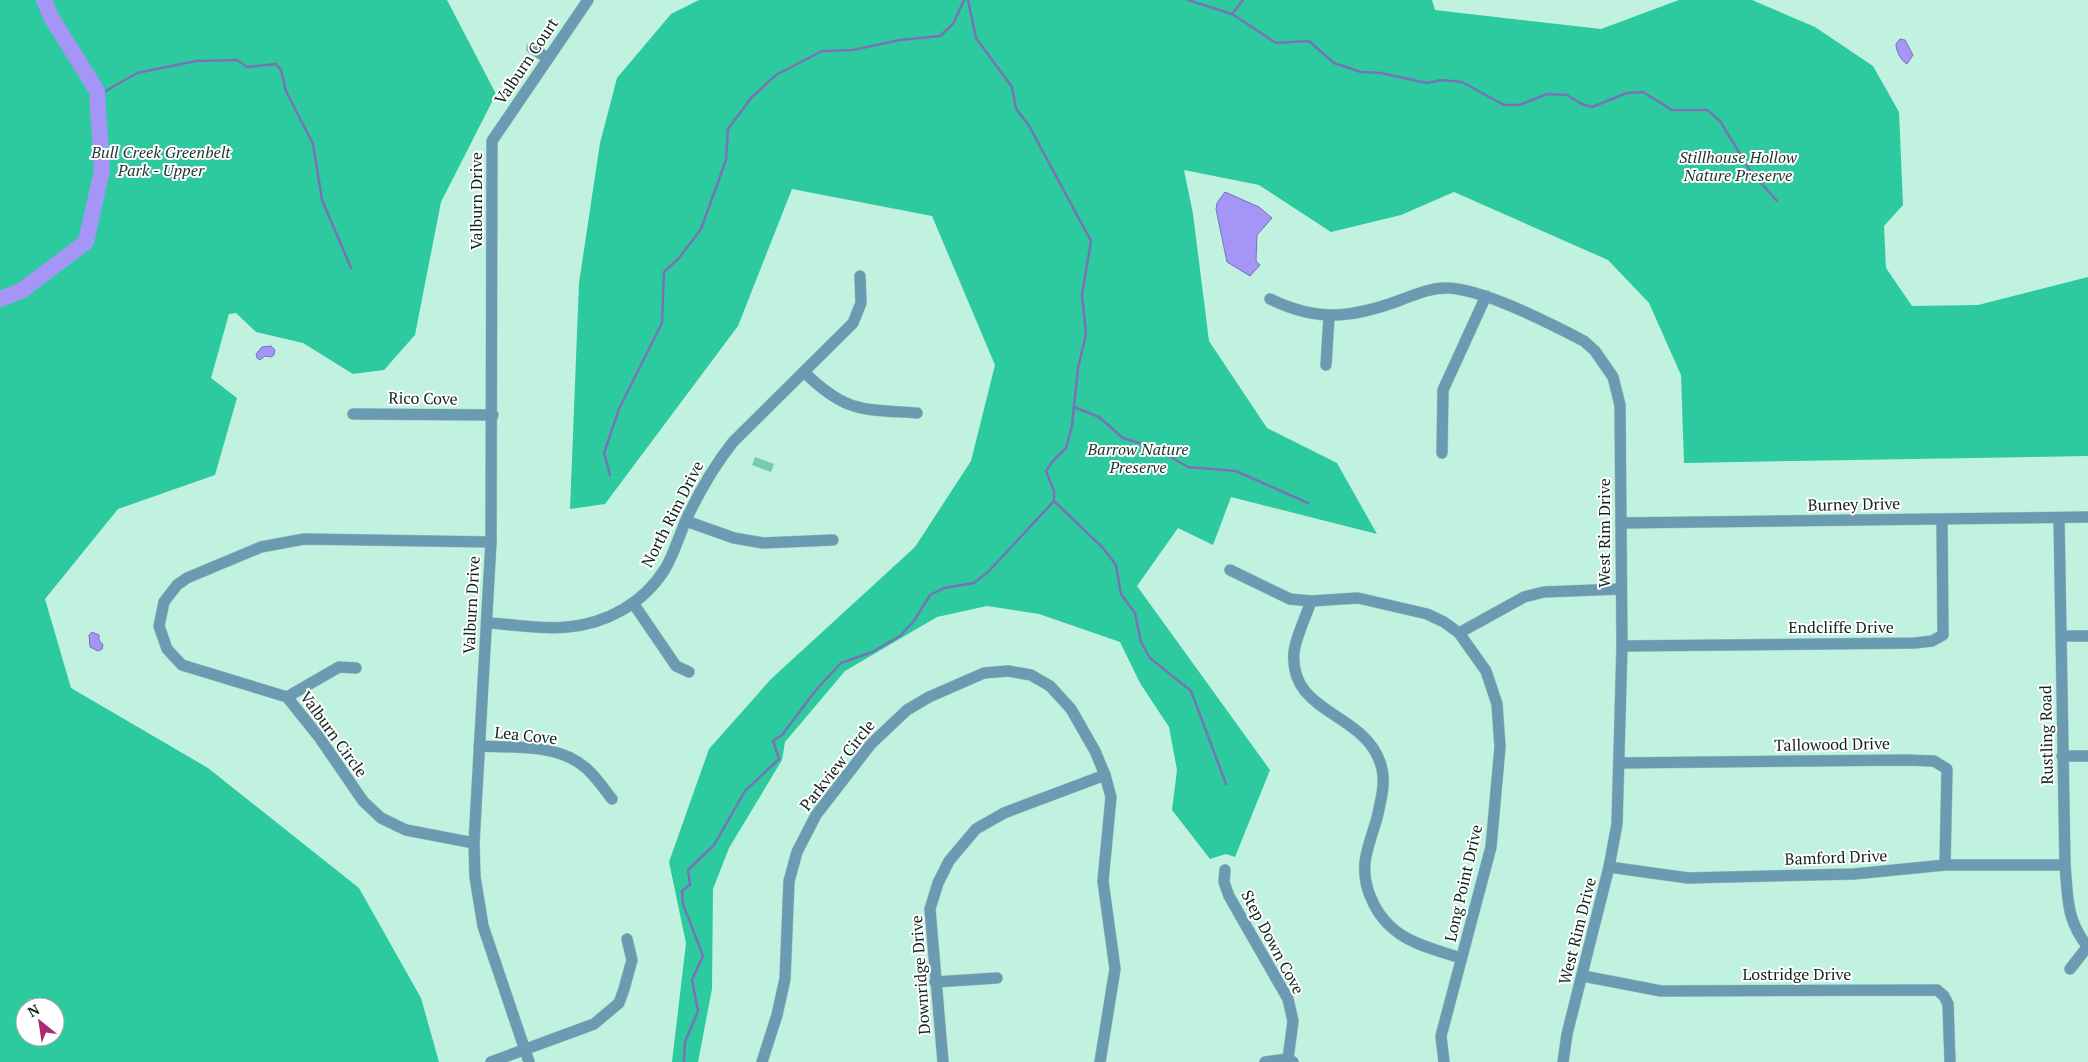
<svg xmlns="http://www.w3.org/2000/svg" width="2088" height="1062" font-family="'PT Serif',serif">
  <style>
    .green { fill: #7ac9ae }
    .forest { fill: #2dcaa0; fill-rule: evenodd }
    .water { fill: #a495f6; stroke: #7873b5 }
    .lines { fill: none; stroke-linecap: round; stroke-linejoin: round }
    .stream { stroke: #7873b5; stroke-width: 2.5 }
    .river { stroke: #a495f6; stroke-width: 16 }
    .minor-casing { stroke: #a1cdbc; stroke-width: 12 }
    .minor { stroke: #6a9bb2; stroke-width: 11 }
    .labels { text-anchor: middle; stroke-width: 4; stroke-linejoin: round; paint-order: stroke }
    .street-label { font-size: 16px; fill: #10231d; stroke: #fff }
    .park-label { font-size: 16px; font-style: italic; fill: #1e362e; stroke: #fff }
  </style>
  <rect width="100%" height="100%" fill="#c1f2df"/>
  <polygon class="green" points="755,457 774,464 771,472 752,465"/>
  <g class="forest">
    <path d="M0,0H447L496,94L441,202L415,335L384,370L353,374L303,343L256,332L236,313L229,314L211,378L237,398L215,475L118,509L45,599L71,688L208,768L359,888L421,998L439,1062H0ZM25,1007H55V1037H25Z"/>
    <polygon points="699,0 1432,0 1435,10 1601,29 1679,0 1752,0 1815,27 1873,66 1899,112 1903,205 1884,226 1886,268 1912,306 1978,305 2088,277 2088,456 1684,463 1681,375 1649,303 1608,260 1454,192 1401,215 1331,232 1259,185 1184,170 1193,214 1209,341 1267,428 1337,463 1377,534 1231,497 1213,545 1178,528 1137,586 1270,770 1235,857 1226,854 1210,859 1172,810 1177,770 1169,727 1140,683 1120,642 1039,614 987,606 937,617 845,671 785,742 782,760 729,848 713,889 712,989 698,1062 672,1062 686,943 669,862 709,749 771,679 915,547 971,461 995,365 932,216 792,189 738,326 605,504 570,509 579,283 600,143 617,78 671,14"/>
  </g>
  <g class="water">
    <path d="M1900,39L1905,40L1913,55L1907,64C1901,61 1896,51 1896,44Z"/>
    <polygon points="1225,192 1259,207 1272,218 1257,235 1256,261 1260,265 1250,276 1227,262 1216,209 1217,203"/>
    <polygon points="271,346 275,350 274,355 271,357 265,356 260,360 257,358 256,354 262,347"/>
    <polygon points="92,632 99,635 99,640 103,645 102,649 98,651 90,647 89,635"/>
  </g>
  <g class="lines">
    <g class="stream">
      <polyline points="1188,0 1232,14 1276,43 1309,41 1334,63 1361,72 1381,73 1427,83 1441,80 1462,82 1504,105 1519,105 1547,94 1567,95 1582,104 1592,107 1627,93 1643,92 1672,110 1707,110 1720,121 1751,172 1777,201"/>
      <polyline points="1232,14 1243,0"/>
      <polyline points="97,96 137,73 196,61 237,60 247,67 276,64 281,70 286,91 313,144 322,200 351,268"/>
      <polyline points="1074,407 1099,417 1123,438 1155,448 1188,467 1236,471 1308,503"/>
      <polyline points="610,475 604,453 619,409 662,323 664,272 679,258 701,229 726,160 728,129 751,98 776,75 822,51 853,50 900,40 940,36 953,24 964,0"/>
      <polyline points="1055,502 1103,548 1116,565 1121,594 1135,613 1141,642 1150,658 1191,691 1226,784"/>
      <polyline points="684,1062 685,1042 698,1011 692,980 703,956 683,904 682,891 690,885 688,870 714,845 745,791 779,759 773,741 782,735 816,690 841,663 872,652 900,636 914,621 930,595 944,588 974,583 989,571 1054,501 1054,491 1046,471 1052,462 1066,448 1072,426 1078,368 1086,334 1082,295 1091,241 1028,124 1016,109 1012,87 976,38 968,0"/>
    </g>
    <polyline class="river" points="0,299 21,291 86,242 102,170 97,91 51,17 44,0"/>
    <defs>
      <g id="minor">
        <polyline points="532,48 547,58"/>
        <path d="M1270,299C1317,322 1351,318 1398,301C1414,295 1429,288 1446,288C1482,288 1551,324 1584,341L1595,351L1613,377L1620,405L1622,646L1617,824L1609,867L1567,1034L1563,1062"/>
        <polyline points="1326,365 1329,316"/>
        <path d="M804,372C846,413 861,409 917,413"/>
        <polyline points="353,414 493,415"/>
        <polyline points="1442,453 1443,390 1486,296"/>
        <path d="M2059,518L2065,865C2068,898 2066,920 2088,947"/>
        <polyline points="686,521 734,538 763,543 833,540"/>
        <polyline points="1621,523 2088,517"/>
        <polyline points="1230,570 1290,599 1311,601 1358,598 1427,614 1444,622 1459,633 1486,671 1497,704 1500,747 1491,847 1441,1036 1444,1062"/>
        <path d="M1311,601C1306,617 1296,636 1294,652C1289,714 1362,711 1380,762C1387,780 1381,799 1377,818C1373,832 1367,847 1365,862C1364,874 1366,887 1371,898C1388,939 1423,946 1461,958"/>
        <polyline points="633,603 676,666 689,672"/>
        <path d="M487,623C513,624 541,630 567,627C606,624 644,603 665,569C674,554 679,536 686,520C699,492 714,466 733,442L853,323L861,303L860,276"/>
        <polyline points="1459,633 1524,597 1544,592 1621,589"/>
        <polyline points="2062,636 2088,636"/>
        <polyline points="1622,646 1915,643 1932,641 1943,635 1942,520"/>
        <polyline points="287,697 339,667 356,668"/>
        <path d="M479,746C514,748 559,743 587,769C597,778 604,789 612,799"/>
        <polyline points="2062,756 2088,756"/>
        <polyline points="1619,763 1906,760 1934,761 1947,769 1945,865"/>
        <polyline points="474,843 406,830 381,818 363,801 319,737 287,697 182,665 167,649 159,626 164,602 177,585 187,578 261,547 304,539 491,542"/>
        <polyline points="1609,867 1688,878 1854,874 1945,865 2065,865"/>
        <polyline points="1225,870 1224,882 1229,896 1288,999 1293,1021 1288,1059"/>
        <polyline points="2070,969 2088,946"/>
        <polyline points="1583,976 1661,991 1937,990 1944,996 1948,1004 1950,1062"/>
        <polyline points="935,982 997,978"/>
        <polyline points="491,1062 594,1024 619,1003 624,989 632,960 627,939"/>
        <polyline points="529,1062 483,926 475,877 474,843 491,542 492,141 588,0"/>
        <polyline points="762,1062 777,1015 785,979 789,881 797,852 816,815 871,744 907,710 929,697 984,673 1008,671 1031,675 1050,686 1071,709 1095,751 1105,775 1111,797 1103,881 1115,969 1100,1062"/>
        <polyline points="943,1062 930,909 938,883 949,861 976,829 1004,813 1105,775"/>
        <polyline points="1265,1062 1288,1059 1293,1062"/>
      </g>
    </defs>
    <use href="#minor" class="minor-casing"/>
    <use href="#minor" class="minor"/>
  </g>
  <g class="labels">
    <g class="street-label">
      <text transform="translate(526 61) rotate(-56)" y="6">Valburn Court</text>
      <text transform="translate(476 201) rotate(-90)" y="6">Valburn Drive</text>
      <text transform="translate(423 398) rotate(1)" y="6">Rico Cove</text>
      <text transform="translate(1854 504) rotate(-1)" y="6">Burney Drive</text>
      <text transform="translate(672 514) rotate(-63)" y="6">North Rim Drive</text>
      <text transform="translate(1604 533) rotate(-90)" y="6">West Rim Drive</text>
      <text transform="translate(471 605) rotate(-87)" y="6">Valburn Drive</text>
      <text x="1841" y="633">Endcliffe Drive</text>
      <text transform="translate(334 734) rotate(54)" y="6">Valburn Circle</text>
      <text transform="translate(526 735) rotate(6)" y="6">Lea Cove</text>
      <text transform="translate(2046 735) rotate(-91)" y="6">Rustling Road</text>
      <text transform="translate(1832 744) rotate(-1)" y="6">Tallowood Drive</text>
      <text transform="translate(837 765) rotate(-52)" y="6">Parkview Circle</text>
      <text transform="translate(1836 857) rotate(-2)" y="6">Bamford Drive</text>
      <text transform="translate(1463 883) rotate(-77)" y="6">Long Point Drive</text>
      <text transform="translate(1577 931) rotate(-76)" y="6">West Rim Drive</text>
      <text transform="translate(1273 942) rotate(62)" y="6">Step Down Cove</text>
      <text x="1797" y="980">Lostridge Drive</text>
      <text transform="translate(920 975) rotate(-94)" y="6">Downridge Drive</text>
    </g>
    <g class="park-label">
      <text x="161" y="158">Bull Creek Greenbelt<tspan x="161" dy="18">Park - Upper</tspan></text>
      <text x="1738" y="163">Stillhouse Hollow<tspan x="1738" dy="18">Nature Preserve</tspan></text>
      <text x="1138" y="455">Barrow Nature<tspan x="1138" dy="18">Preserve</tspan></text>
    </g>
  </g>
  <g transform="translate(40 1022) rotate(330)"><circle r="24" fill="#ffffff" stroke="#9fa7a5"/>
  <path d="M0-4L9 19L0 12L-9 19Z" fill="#ab2875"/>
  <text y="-8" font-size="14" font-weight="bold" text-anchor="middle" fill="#10231d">N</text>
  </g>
</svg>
